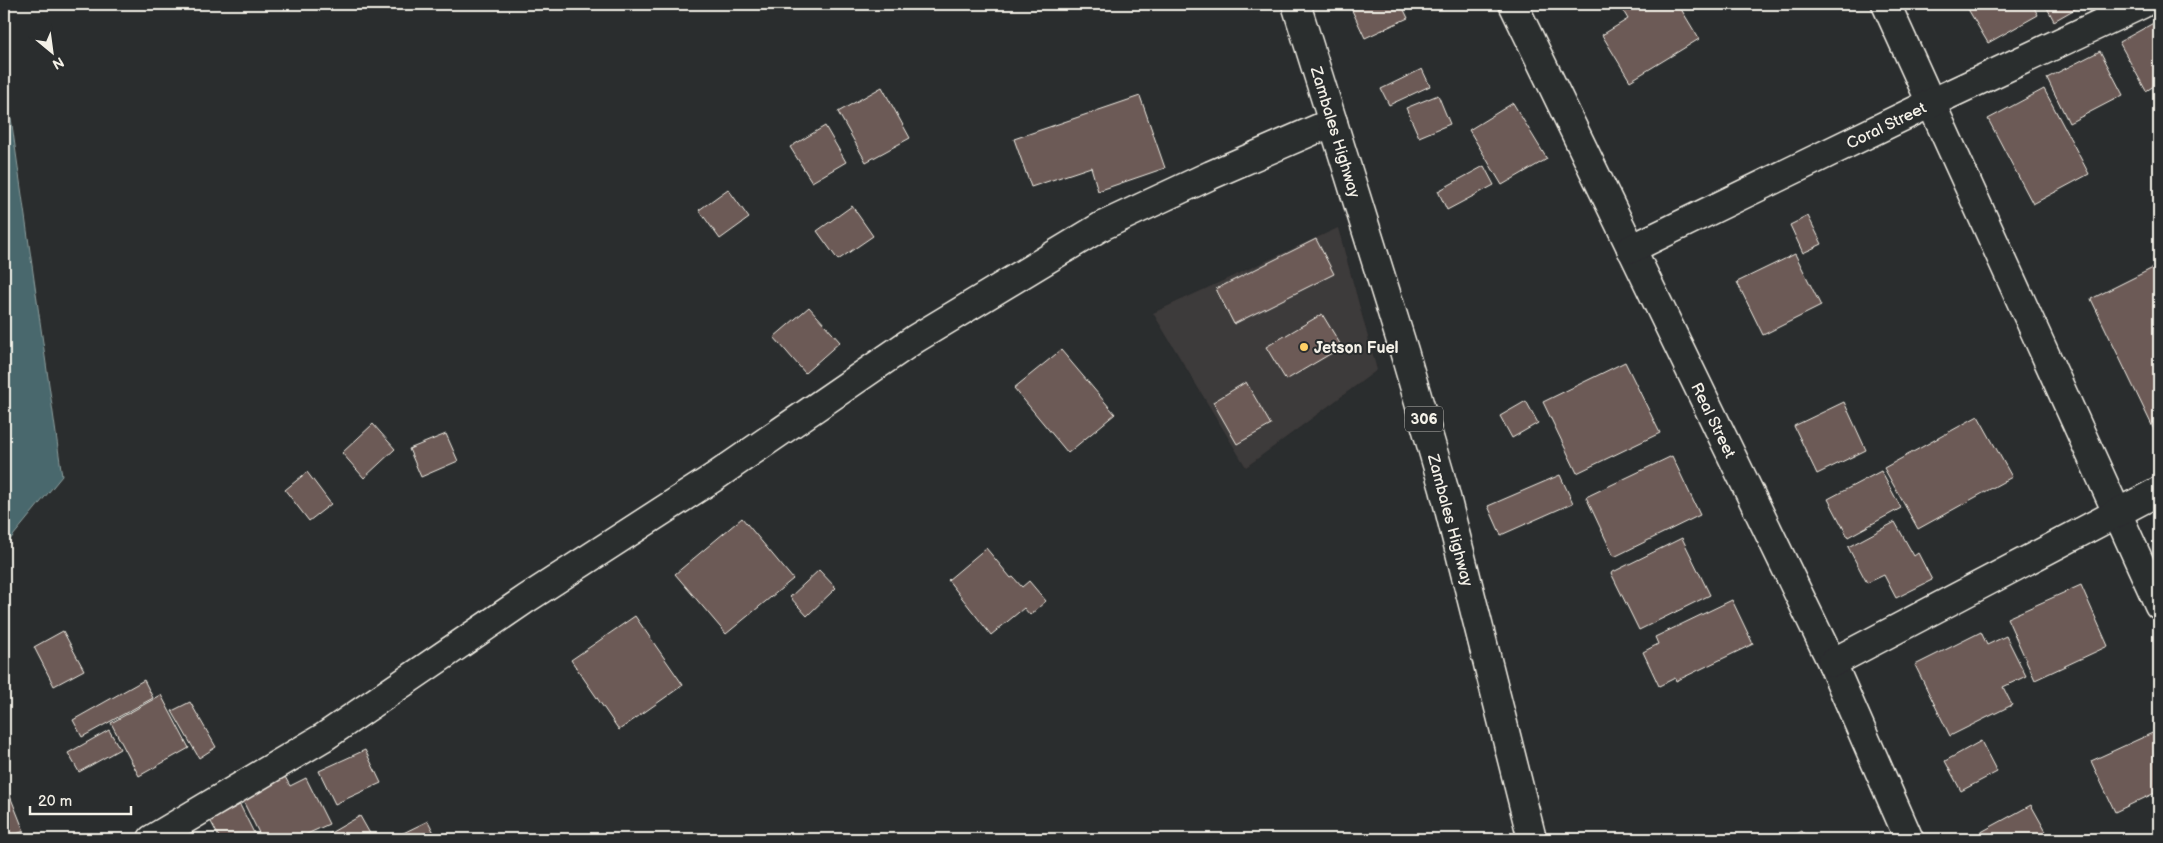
<svg xmlns="http://www.w3.org/2000/svg" width="2163" height="843" font-family="'Balsamiq Sans',sans-serif">
  <style>
    .built { fill: #3e3a3a }
    .water { fill: #4a686d; stroke: #8e9f9e }
    .building { fill: #6c5a57; stroke: #f4f1e8 }
    .lines { fill: none; stroke-linecap: round; stroke-linejoin: round }
    .minor-casing { stroke: #f4f1e8; stroke-width: 31 }
    .primary-casing { stroke: #f4f1e8; stroke-width: 31 }
    .minor { stroke: #2a2d2e; stroke-width: 28 }
    .primary { stroke: #2a2d2e; stroke-width: 28 }
    .poi-dot { fill: #ffd166; stroke: #2a2d2e; stroke-width: 2 }
    .labels { text-anchor: middle; stroke-width: 4; stroke-linejoin: round; paint-order: stroke }
    .shield { fill: #2a2d2e; stroke: #b7b6b0; stroke-width: 1 }
    .shield-label { font-size: 15px; font-weight: bold; fill: #f4f1e8 }
    .street-label { font-size: 16px; fill: #f4f1e8; stroke: #2a2d2e }
    .poi-label { font-size: 16px; font-weight: bold; fill: #f4f1e8; stroke: #2a2d2e; text-anchor: start }
  </style>
  <rect width="100%" height="100%" fill="#2a2d2e"/>
  <filter id="ink" filterUnits="userSpaceOnUse"><feTurbulence type="fractalNoise" baseFrequency=".02" numOctaves="2"/><feDisplacementMap in="SourceGraphic" scale="10" xChannelSelector="R" yChannelSelector="G"/><feConvolveMatrix kernelMatrix="1 2 1 2 8 2 1 2 1" color-interpolation-filters="sRGB"/></filter>
  <g filter="url(#ink)">
    <polygon class="built" points="1338,228 1377,370 1246,467 1153,313"/>
    <polygon class="water" points="4,103 11,118 62,476 4,547"/>
    <g class="building">
      <polygon points="1349,4 1401,4 1408,18 1365,38"/>
      <polygon points="1619,4 1678,4 1699,39 1630,81 1602,35 1628,19"/>
      <polygon points="1965,4 2032,4 2038,15 1988,43"/>
      <polygon points="2045,4 2082,4 2082,5 2054,21"/>
      <polygon points="2159,20 2159,83 2146,91 2119,42"/>
      <polygon points="2100,51 2123,95 2069,123 2047,78"/>
      <polygon points="1422,69 1430,86 1389,105 1381,89"/>
      <polygon points="882,87 910,138 866,162 838,112"/>
      <polygon points="2044,89 2089,174 2033,204 1988,119"/>
      <polygon points="1438,95 1450,124 1419,137 1406,108"/>
      <polygon points="1140,96 1165,168 1098,191 1091,167 1031,187 1014,139"/>
      <polygon points="1513,103 1547,159 1502,185 1469,130"/>
      <polygon points="825,126 846,162 812,182 790,147"/>
      <polygon points="1484,166 1494,185 1447,210 1438,191"/>
      <polygon points="728,189 749,218 720,239 699,210"/>
      <polygon points="852,206 873,236 838,260 817,231"/>
      <polygon points="1808,216 1822,244 1803,253 1790,225"/>
      <polygon points="1316,239 1334,274 1234,324 1216,289"/>
      <polygon points="1795,254 1821,306 1763,335 1737,282"/>
      <polygon points="2159,265 2159,440 2091,299"/>
      <polygon points="809,307 840,342 805,373 774,337"/>
      <polygon points="1322,314 1342,347 1286,380 1266,347"/>
      <polygon points="1061,350 1115,414 1068,453 1014,388"/>
      <polygon points="1625,362 1660,433 1577,473 1543,402"/>
      <polygon points="1246,382 1271,425 1237,444 1213,402"/>
      <polygon points="1526,401 1538,423 1512,438 1500,416"/>
      <polygon points="1844,402 1866,450 1817,474 1794,426"/>
      <polygon points="1978,416 2012,477 1918,529 1884,468"/>
      <polygon points="373,424 395,449 364,478 342,453"/>
      <polygon points="446,434 458,461 421,477 409,449"/>
      <polygon points="1672,456 1700,515 1614,557 1586,497"/>
      <polygon points="1881,471 1901,508 1848,537 1828,499"/>
      <polygon points="307,472 331,504 309,521 285,490"/>
      <polygon points="1560,475 1573,503 1501,535 1488,506"/>
      <polygon points="742,518 793,579 726,634 675,574"/>
      <polygon points="1895,522 1914,556 1918,553 1932,580 1896,598 1884,575 1867,583 1848,547"/>
      <polygon points="1682,538 1710,595 1639,630 1611,573"/>
      <polygon points="986,548 1011,578 1013,577 1022,587 1029,581 1046,601 1030,615 1024,608 991,635 948,580"/>
      <polygon points="819,570 836,588 807,616 790,597"/>
      <polygon points="2081,585 2108,646 2035,680 2007,618"/>
      <polygon points="1732,600 1753,644 1676,681 1675,678 1659,686 1643,652 1658,644 1655,637"/>
      <polygon points="635,616 683,685 619,730 571,660"/>
      <polygon points="63,631 84,670 54,686 34,647"/>
      <polygon points="1981,632 1987,645 2006,636 2026,676 2003,687 2012,705 1950,736 1915,665"/>
      <polygon points="144,680 153,698 82,737 73,720"/>
      <polygon points="161,695 189,748 139,776 111,723"/>
      <polygon points="190,702 216,747 199,758 172,711"/>
      <polygon points="109,730 120,749 79,772 68,753"/>
      <polygon points="2159,730 2159,791 2115,812 2091,761"/>
      <polygon points="1981,741 1997,772 1961,791 1945,761"/>
      <polygon points="365,750 381,783 335,804 319,771"/>
      <polygon points="283,773 290,786 306,778 329,824 305,835 307,839 262,839 240,795"/>
      <polygon points="6,786 24,831 4,839 4,787"/>
      <polygon points="240,805 257,839 220,839 210,820"/>
      <polygon points="2031,805 2050,839 1973,839 1972,837"/>
      <polygon points="360,816 373,839 320,839"/>
      <polygon points="428,821 437,839 391,839"/>
      <polygon points="1802,831 1807,839 1787,839"/>
    </g>
    <g class="lines">
      <defs>
        <g id="minor">
          <polyline points="1513,4 1832,663 1909,839"/>
          <polyline points="1886,4 2159,605"/>
          <polyline points="1631,249 1931,103 2142,4"/>
          <polyline points="1832,663 2159,491"/>
          <polyline points="152,839 324,737 526,599 713,478 915,339 1102,226 1211,175 1333,122"/>
        </g>
        <polyline id="primary" points="1296,4 1404,351 1444,489 1532,839"/>
      </defs>
      <use href="#minor" class="minor-casing"/>
      <use href="#primary" class="primary-casing"/>
      <use href="#minor" class="minor"/>
      <use href="#primary" class="primary"/>
    </g>
  </g>
  <circle class="poi-dot" cx="1304" cy="347" r="5"/>
  <g class="labels">
    <rect class="shield" x="1405" y="406.5" width="38" height="25" rx="4"/>
    <g class="shield-label">
      <text x="1424" y="424">306</text>
    </g>
    <g class="street-label">
      <text transform="translate(1886 125) rotate(-26)" y="6">Coral Street</text>
      <text transform="translate(1336 132) rotate(73)" y="6">Zambales Highway</text>
      <text transform="translate(1714 420) rotate(64)" y="6">Real Street</text>
      <text transform="translate(1451 520) rotate(75)" y="6">Zambales Highway</text>
    </g>
    <g class="poi-label">
      <text x="1314" y="353">Jetson Fuel</text>
    </g>
  </g>
  <rect width="2163" height="843" fill="none" stroke="#2a2d2e" stroke-width="20"/>
  <rect x="10" y="10" width="2143" height="823" fill="none" stroke="#f4f1e8" stroke-width="2" filter="url(#ink)"/>
  <g transform="translate(52 52) rotate(151)" stroke="#2a2d2e" stroke-width="4" paint-order="stroke">
  <path d="M0-4L9 19L0 12L-9 19Z" fill="#f4f1e8"/>
  <text y="-8" font-size="14" font-weight="bold" text-anchor="middle" fill="#f4f1e8">N</text>
  </g>
  <path d="M30 806v8h101v-8" fill="none" stroke="#f4f1e8" stroke-width="2.5"/>
  <text x="38" y="806" font-size="15" fill="#f4f1e8" stroke="#2a2d2e" stroke-width="4" paint-order="stroke">20 m</text>
</svg>
